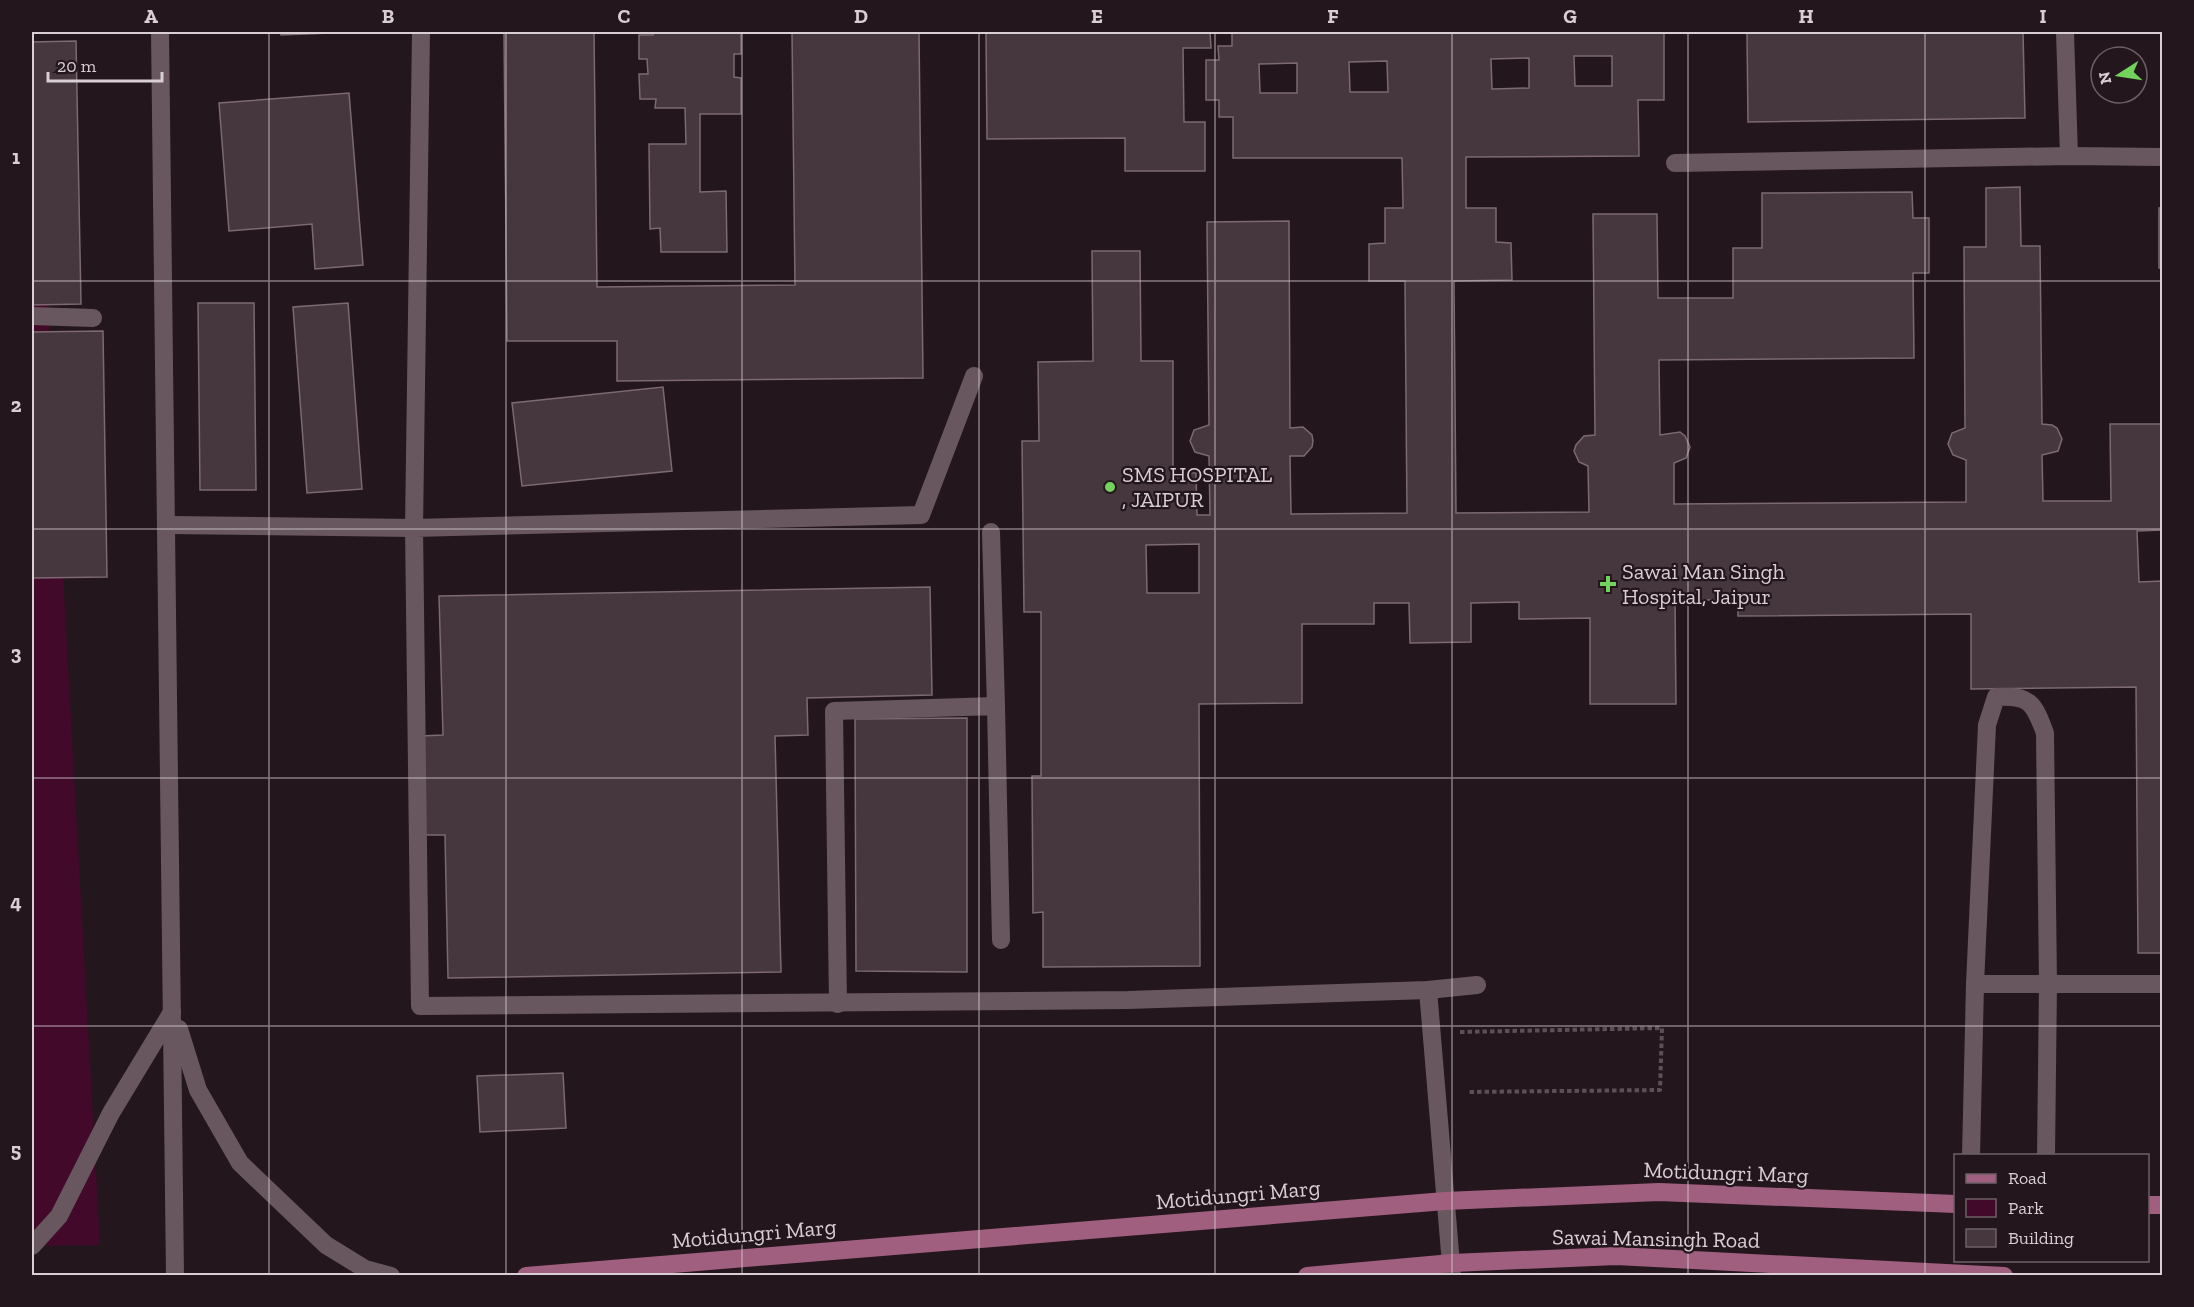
<svg xmlns="http://www.w3.org/2000/svg" width="2194" height="1307" font-family="'Zilla Slab',serif">
  <style>
    .green { fill: #43092b }
    .building { fill: #46363d; stroke: #7c6971; stroke-width: 1.5; fill-rule: evenodd }
    .lines { fill: none; stroke-linecap: round; stroke-linejoin: round }
    .path { stroke: #5c4f55; stroke-width: 4; stroke-dasharray: 4.5 3; stroke-linecap: butt }
    .minor { stroke: #69575f; stroke-width: 18 }
    .major { stroke: #a15f80; stroke-width: 18 }
    .grid { fill: none; stroke: #d9ced3; stroke-width: 1.5; stroke-opacity: 0.55 }
    .poi-dot { fill: #73d25d; stroke: #24161d; stroke-width: 2 }
    .labels { text-anchor: middle; stroke-width: 4.5; stroke-linejoin: round; paint-order: stroke }
    .poi-label { font-size: 22px; fill: #d9ced3; stroke: #24161d; text-anchor: start }
    .street-label { font-size: 22px; fill: #d9ced3; stroke: #24161d }
    .neatline { fill: none; stroke: #d9ced3; stroke-width: 2 }
    .grid-label { font-size: 20px; text-anchor: middle; font-weight: bold; fill: #d9ced3 }
  </style>
  <rect width="100%" height="100%" fill="#24161d"/>
  <polygon class="green" points="32,32 33,32 100,1245 32,1246"/>
  <g class="building">
    <polygon points="281,32 330,32 330,33 281,35"/>
    <polygon points="504,32 594,32 597,287 795,285 792,32 919,32 923,378 617,381 617,341 507,341"/>
    <polygon points="653,32 741,32 741,54 734,54 734,77 741,78 741,114 700,114 700,192 726,191 727,252 661,252 660,228 650,229 649,144 686,144 685,108 655,108 656,99 640,99 639,74 648,74 647,59 639,59 639,35 653,35"/>
    <polygon points="986,32 1210,32 1211,48 1183,48 1184,122 1205,122 1205,171 1125,171 1125,138 987,139"/>
    <path d="M1232,32H1664V100H1638L1639,156L1466,157V208H1496V242L1511,243L1512,280L1454,281L1456,513L1589,512L1588,466L1579,462L1574,451L1576,445L1584,436L1595,435L1593,214H1657L1658,298H1733V248H1762V193L1912,192L1913,218H1929V273H1913L1914,358L1659,360L1660,435L1680,432L1685,436L1690,447L1686,458L1674,463V504L1966,502V460L1953,455L1948,444L1952,433L1965,428L1964,247H1986V188L2020,187L2021,246H2040L2042,424L2052,425L2057,428L2062,439L2058,451L2042,455L2043,501H2111L2110,424H2162V530L2137,531L2139,582L2162,581V953H2138L2136,687L1971,689V614L1738,616V600H1675L1676,704H1590V618L1519,619V602L1471,603V642L1410,643L1409,603H1374V624H1302V703L1199,704L1200,966L1043,967V912L1033,913L1032,776H1041V612H1024L1022,441H1039L1038,362L1093,361L1092,251H1140L1141,361H1173V473H1196L1197,515H1210L1209,456L1195,452L1190,441L1194,430L1209,425L1207,222L1289,221L1290,428L1303,427L1312,435L1313,441L1312,447L1304,456H1290L1291,514L1407,513L1405,281H1369V244L1385,243V208H1403L1402,158H1233V117H1219V100H1206V60H1219L1218,46H1232ZM1574,56H1612V86H1575ZM1529,58V88L1492,89L1491,59ZM1387,61L1388,92H1350L1349,62ZM1297,63V93H1260L1259,64ZM1199,544V593H1147L1146,545Z"/>
    <polygon points="1747,32 2023,32 2025,118 1748,122"/>
    <polygon points="76,41 81,304 32,305 32,42"/>
    <polygon points="349,93 363,265 315,269 312,224 229,231 219,103"/>
    <rect x="2159" y="208" width="3" height="60"/>
    <polygon points="198,303 254,303 256,490 200,490"/>
    <polygon points="348,303 362,489 307,493 293,307"/>
    <polygon points="103,331 107,577 32,578 32,332"/>
    <polygon points="663,387 672,471 522,486 512,403"/>
    <polygon points="930,587 932,695 807,698 808,735 775,736 781,972 448,978 445,835 423,835 421,736 443,735 439,596"/>
    <polygon points="967,718 967,972 856,971 855,719"/>
    <polygon points="563,1073 566,1128 480,1132 477,1076"/>
  </g>
  <g class="lines">
    <polyline class="path" points="1460,1032 1662,1028 1660,1090 1467,1092"/>
    <g class="minor">
      <polyline points="160,32 175,1276"/>
      <polyline points="2065,32 2069,156"/>
      <polyline points="1675,163 2069,156 2162,157"/>
      <polyline points="32,316 93,318"/>
      <polyline points="974,376 921,515 414,528 420,1006 1128,1000 1428,990 1477,985"/>
      <polyline points="168,525 414,528 421,32"/>
      <polyline points="991,532 996,706"/>
      <polyline points="1975,984 2162,984"/>
      <polyline points="1428,990 1452,1276"/>
      <polyline points="838,1004 834,711 996,706 1001,940"/>
      <polyline points="179,1029 198,1090 240,1163 326,1245 365,1269 391,1276"/>
      <path d="M1971,1156L1975,984L1987,725L1996,697C2030,695 2034,703 2045,733L2048,984L2046,1156"/>
      <polyline points="32,1246 59,1216 111,1113 172,1012"/>
    </g>
    <g class="major">
      <polyline points="2148,1205 2162,1205"/>
      <polyline points="526,1276 1445,1201 1659,1192 1956,1204"/>
      <polyline points="1307,1276 1452,1263 1616,1256 2004,1276"/>
    </g>
  </g>
  <path class="grid" d="M269,32V1276M506,32V1276M742,32V1276M979,32V1276M1215,32V1276M1452,32V1276M1688,32V1276M1925,32V1276M32,281H2162M32,529H2162M32,778H2162M32,1026H2162"/>
  <g class="poi-dot">
    <circle cx="1110" cy="487" r="6"/>
    <path d="M1605 575h6v6h6v6h-6v6h-6v-6h-6v-6h6z"/>
  </g>
  <g class="labels">
    <g class="poi-label">
      <text x="1122" y="482">SMS HOSPITAL<tspan x="1122" dy="25">, JAIPUR</tspan></text>
      <text x="1622" y="579">Sawai Man Singh<tspan x="1622" dy="25">Hospital, Jaipur</tspan></text>
    </g>
    <g class="street-label">
      <text transform="translate(1726 1172) rotate(2)" y="8">Motidungri Marg</text>
      <text transform="translate(1238 1194) rotate(-5)" y="8">Motidungri Marg</text>
      <text transform="translate(754 1233) rotate(-5)" y="8">Motidungri Marg</text>
      <text transform="translate(1656 1238) rotate(1)" y="8">Sawai Mansingh Road</text>
    </g>
  </g>
  <rect width="2194" height="1307" fill="none" stroke="#24161d" stroke-width="66"/>
  <rect x="1954" y="1154" width="195" height="108" fill="#24161d" stroke="#6c6066" stroke-width="1.5"/>
  <rect x="1966" y="1174" width="30" height="9" fill="#a15f80" stroke="#6c6066" stroke-width="1.5"/>
  <text x="2008" y="1184" font-size="18" fill="#d9ced3">Road</text>
  <rect x="1966" y="1199" width="30" height="18" fill="#43092b" stroke="#6c6066" stroke-width="1.5"/>
  <text x="2008" y="1214" font-size="18" fill="#d9ced3">Park</text>
  <rect x="1966" y="1229" width="30" height="18" fill="#46363d" stroke="#6c6066" stroke-width="1.5"/>
  <text x="2008" y="1244" font-size="18" fill="#d9ced3">Building</text>
  <g transform="translate(2119 75) rotate(258)"><circle r="28" fill="#24161d" stroke="#6c6066" stroke-width="1.5"/>
  <path d="M0-4.5L10 22L0 15L-10 22Z" fill="#73d25d"/>
  <text y="-9" font-size="16" font-weight="bold" text-anchor="middle" fill="#d9ced3">N</text>
  </g>
  <path d="M48 72v9h114v-9" fill="none" stroke="#d9ced3" stroke-width="3"/>
  <text x="57" y="72" font-size="18" fill="#d9ced3" stroke="#24161d" stroke-width="4.5" paint-order="stroke">20 m</text>
  <rect x="33" y="33" width="2128" height="1241" class="neatline"/>
  <g class="grid-label">
    <text x="151" y="23">A</text>
    <text x="388" y="23">B</text>
    <text x="624" y="23">C</text>
    <text x="861" y="23">D</text>
    <text x="1097" y="23">E</text>
    <text x="1333" y="23">F</text>
    <text x="1570" y="23">G</text>
    <text x="1806" y="23">H</text>
    <text x="2043" y="23">I</text>
    <text x="16" y="164">1</text>
    <text x="16" y="412">2</text>
    <text x="16" y="660">3</text>
    <text x="16" y="909">4</text>
    <text x="16" y="1157">5</text>
  </g>
</svg>
